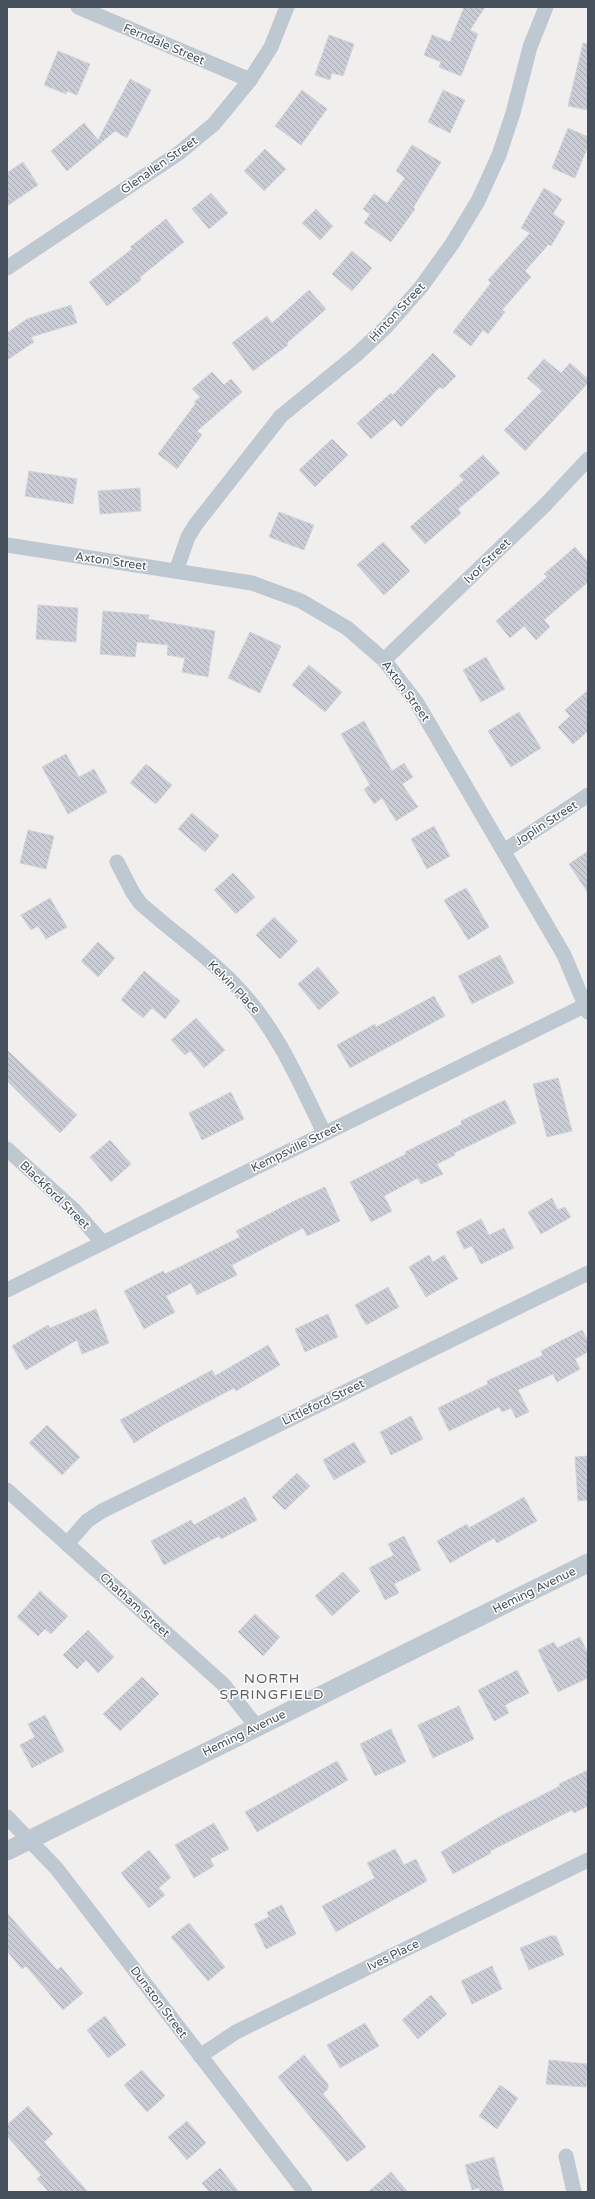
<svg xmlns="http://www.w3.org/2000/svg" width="595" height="2199" font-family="'Varela Round',sans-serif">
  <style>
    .building { fill: url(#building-back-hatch); stroke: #d2d4da }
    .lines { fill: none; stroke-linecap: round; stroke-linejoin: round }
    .minor { stroke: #bec8d1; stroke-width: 15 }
    .tertiary { stroke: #bec8d1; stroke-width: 19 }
    .labels { text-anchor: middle; stroke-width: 3; stroke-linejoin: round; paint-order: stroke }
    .street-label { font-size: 12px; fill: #46515d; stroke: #fff }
    .quarter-label { font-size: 14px; letter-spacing: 1px; fill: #5b5e64; stroke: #fff }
  </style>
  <defs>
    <pattern id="building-back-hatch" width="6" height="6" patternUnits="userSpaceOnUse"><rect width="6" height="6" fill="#cacdd5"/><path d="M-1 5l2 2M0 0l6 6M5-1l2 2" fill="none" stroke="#a6a9b0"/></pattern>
  </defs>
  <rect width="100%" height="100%" fill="#f1efee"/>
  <g class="building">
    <polygon points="464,7 485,7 470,30 478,34 461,76 439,67 441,62 424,55 432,35 450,42"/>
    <polygon points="329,35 354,44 343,76 332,73 330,80 315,75"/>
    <polygon points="583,43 588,44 588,110 568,106"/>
    <polygon points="58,51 90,64 77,95 67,91 66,94 44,85"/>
    <polygon points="130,79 151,90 127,138 115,131 67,171 51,151 84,123 98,140"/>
    <polygon points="302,90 327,109 301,145 275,126"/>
    <polygon points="443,90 465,100 450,133 428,122"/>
    <polygon points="568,128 588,137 588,146 575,178 552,168"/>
    <polygon points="412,145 441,162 413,208 415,209 391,242 364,223 370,214 363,209 374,194 387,203 405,178 396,171"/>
    <polygon points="265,149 286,169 264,191 244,171"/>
    <polygon points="23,162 38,185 7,206 7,173"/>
    <polygon points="544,188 562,199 553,214 565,222 551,246 549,244 525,271 531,277 502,310 505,312 488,334 483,330 471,346 453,332 491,283 488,280 530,233 521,228"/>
    <polygon points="211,193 228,213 209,229 192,209"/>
    <polygon points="316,209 333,226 320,240 302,223"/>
    <polygon points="166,219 184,242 140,277 141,280 107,306 89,282 132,249 130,247"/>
    <polygon points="352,251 372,268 352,291 332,274"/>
    <polygon points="309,290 326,309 287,343 288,345 253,371 232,343 267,316 272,323"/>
    <polygon points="71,305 77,323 31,337 34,342 7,360 7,333 27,319"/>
    <polygon points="433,353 456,376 443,389 440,387 401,427 394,419 371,439 357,423 391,393 393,395"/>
    <polygon points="544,359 561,373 570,363 588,379 588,383 525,451 504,430 542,391 527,378"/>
    <polygon points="212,372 224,385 231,379 242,392 197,431 202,435 177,469 158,454 196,403 194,402 200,397 192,389"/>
    <polygon points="332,439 348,455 315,487 299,470"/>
    <polygon points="483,455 500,473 458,509 461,513 425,544 410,527 464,480 459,476"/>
    <polygon points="29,471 77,479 73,504 25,496"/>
    <polygon points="140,488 141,511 100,514 98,491"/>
    <polygon points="279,512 314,525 304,550 269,537"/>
    <polygon points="383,542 410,571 384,595 357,565"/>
    <polygon points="575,547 588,562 588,582 544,620 550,627 536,640 524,626 510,638 496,621 547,577 544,574"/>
    <polygon points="38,605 78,608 76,642 36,639"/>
    <polygon points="103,611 149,615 148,619 215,631 208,677 182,672 185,658 167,655 168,645 137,642 135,657 100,654"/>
    <polygon points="250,632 281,646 260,693 228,678"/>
    <polygon points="486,657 505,689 481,702 463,670"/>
    <polygon points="309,665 342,692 325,712 292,685"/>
    <polygon points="588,690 588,731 573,744 558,727 570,716 565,710"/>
    <polygon points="519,712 541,748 511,767 488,731"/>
    <polygon points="364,721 392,771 404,763 413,777 402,784 418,807 396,821 382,798 374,804 364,789 370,785 341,734"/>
    <polygon points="66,754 79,777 94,769 107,792 68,814 42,767"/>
    <polygon points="146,764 172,785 156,804 130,783"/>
    <polygon points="192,813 219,836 205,852 178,829"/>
    <polygon points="434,826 450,856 427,869 411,839"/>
    <polygon points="28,830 54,836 46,869 20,863"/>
    <polygon points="588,851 588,893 569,864"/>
    <polygon points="233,873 255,897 236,914 214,890"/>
    <polygon points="466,888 489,927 468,940 444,900"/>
    <polygon points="50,898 67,927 46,939 38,926 31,930 21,915"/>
    <polygon points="274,917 298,941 280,959 256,935"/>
    <polygon points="98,942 115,958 98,977 81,961"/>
    <polygon points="500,955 514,983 472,1004 458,976"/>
    <polygon points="318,967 339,993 319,1010 298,984"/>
    <polygon points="144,971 180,1001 165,1019 152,1008 143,1018 121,1000"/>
    <polygon points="434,996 445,1016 350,1068 337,1045 375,1024 376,1027"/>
    <polygon points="196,1018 225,1050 204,1068 190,1051 185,1055 171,1040"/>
    <polygon points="7,1050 77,1115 60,1133 7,1081"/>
    <polygon points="558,1078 572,1131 547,1137 533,1084"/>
    <polygon points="231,1092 244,1119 202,1140 189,1113"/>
    <polygon points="505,1100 516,1123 454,1153 455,1155 437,1164 443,1174 421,1184 418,1178 384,1196 392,1211 371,1222 350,1182 406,1154 405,1152 462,1124 461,1121"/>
    <polygon points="110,1140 131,1164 111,1182 90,1157"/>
    <polygon points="325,1187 340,1221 307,1236 303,1228 232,1265 237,1275 197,1295 191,1283 166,1296 175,1312 144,1329 124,1291 163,1271 165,1274 240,1237 236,1231 292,1202"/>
    <polygon points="552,1198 558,1210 565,1207 571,1217 541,1234 528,1212"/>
    <polygon points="481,1219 489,1235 504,1228 514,1248 481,1264 472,1246 464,1249 456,1232"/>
    <polygon points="429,1255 433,1262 444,1255 458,1279 426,1297 409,1267"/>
    <polygon points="388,1287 399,1307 366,1325 355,1305"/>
    <polygon points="96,1309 109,1343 82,1354 77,1340 26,1370 12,1346 48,1325 50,1328"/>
    <polygon points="328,1314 338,1337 305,1352 295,1329"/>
    <polygon points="582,1330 588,1341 588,1352 575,1359 580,1369 557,1382 553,1374 518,1390 529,1412 516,1418 511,1408 502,1412 499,1407 449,1431 438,1408 488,1384 487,1381 543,1355 541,1351"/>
    <polygon points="268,1345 280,1365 236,1391 234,1388 163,1425 134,1443 120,1420 212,1370 215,1376"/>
    <polygon points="411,1416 423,1439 391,1455 380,1432"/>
    <polygon points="47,1425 80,1457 62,1475 29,1443"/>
    <polygon points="354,1442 366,1462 334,1480 323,1460"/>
    <polygon points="588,1456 588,1500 578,1501 575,1457"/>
    <polygon points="297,1473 310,1486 285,1510 272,1497"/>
    <polygon points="245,1497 257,1520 221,1539 219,1536 164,1565 151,1541 191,1520 194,1525"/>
    <polygon points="524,1497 537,1521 497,1543 494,1538 450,1563 437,1541 467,1524 469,1528"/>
    <polygon points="404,1536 421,1570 394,1584 399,1593 385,1600 369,1568 394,1555 388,1544"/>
    <polygon points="343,1572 360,1591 332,1616 315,1596"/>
    <polygon points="40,1591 68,1616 51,1634 45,1629 38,1636 17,1617"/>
    <polygon points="255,1614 280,1637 263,1656 238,1632"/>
    <polygon points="88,1630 114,1657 98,1673 86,1660 77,1669 63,1655"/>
    <polygon points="580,1637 588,1654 588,1678 558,1692 538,1650 554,1642 557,1648"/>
    <polygon points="517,1670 529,1693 505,1705 509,1713 494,1721 478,1690"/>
    <polygon points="142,1677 159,1694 120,1731 103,1714"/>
    <polygon points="459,1706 474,1739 433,1758 418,1725"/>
    <polygon points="45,1715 64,1751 32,1768 20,1745 35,1737 28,1724"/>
    <polygon points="391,1729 406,1762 375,1776 360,1744"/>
    <polygon points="337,1761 348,1780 257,1832 245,1812"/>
    <polygon points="588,1770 588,1806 574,1813 572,1810 490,1851 491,1853 453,1874 441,1852 499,1817 560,1786 559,1784"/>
    <polygon points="214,1823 229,1849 210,1859 214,1866 194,1878 175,1845"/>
    <polygon points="395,1849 404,1865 416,1859 427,1881 336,1932 322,1906 375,1878 367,1863"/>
    <polygon points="149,1850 171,1877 159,1888 165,1895 149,1908 121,1873"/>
    <polygon points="282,1905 296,1934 266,1949 254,1924 269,1917 267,1912"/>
    <polygon points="7,1913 57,1970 61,1967 83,1993 63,2010 26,1966 22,1969 7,1951"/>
    <polygon points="189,1923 225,1967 208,1981 171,1937"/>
    <polygon points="550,1936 556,1936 564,1955 529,1970 520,1948"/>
    <polygon points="492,1966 502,1989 472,2004 461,1981"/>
    <polygon points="431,1995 447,2014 418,2039 402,2020"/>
    <polygon points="105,2016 126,2045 108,2058 87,2030"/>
    <polygon points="365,2023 379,2046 340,2068 327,2045"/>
    <polygon points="304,2055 328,2084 328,2089 323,2094 366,2147 347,2162 278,2077"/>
    <polygon points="549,2060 588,2064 586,2087 546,2084"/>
    <polygon points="142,2070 165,2096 147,2112 124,2085"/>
    <polygon points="500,2085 518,2098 497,2129 479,2116"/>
    <polygon points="28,2106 53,2134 44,2142 88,2192 49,2192 37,2179 41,2175 7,2136 7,2125"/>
    <polygon points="187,2121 206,2143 187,2160 168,2137"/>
    <polygon points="494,2157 504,2192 480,2192 479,2188 472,2190 465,2165"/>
    <polygon points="220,2168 239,2192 209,2192 202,2183"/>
    <polygon points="391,2172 408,2192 368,2192"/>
  </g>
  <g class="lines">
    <g class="minor">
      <polyline points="78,7 250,80"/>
      <polyline points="7,268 179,153 214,124 250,80 271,47 287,7"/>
      <polyline points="7,545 252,583 301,601 347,628 384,660 417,703 564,955 588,1012"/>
      <polyline points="176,571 188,537 196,524 281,416 356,355 386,327 421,287 452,244 478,201 499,155 513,113 530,47 546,7"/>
      <polyline points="384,660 546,504 588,459"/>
      <polyline points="504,851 588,795"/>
      <path d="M117,862L133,893L140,903C172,932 208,956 237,987C277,1029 299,1081 324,1133"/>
      <polyline points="7,1149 74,1210 102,1242"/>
      <polyline points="7,1290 586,1005"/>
      <polyline points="7,1490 223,1684 257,1727"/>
      <polyline points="67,1544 87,1521 102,1511 588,1273"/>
      <polyline points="7,1817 57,1869 305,2192"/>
      <polyline points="200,2056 236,2032 588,1860"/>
      <polyline points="566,2156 574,2192"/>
    </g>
    <polyline class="tertiary" points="7,1851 588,1563"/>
  </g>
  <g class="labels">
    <g class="street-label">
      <text transform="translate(164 44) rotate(23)" y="4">Ferndale Street</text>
      <text transform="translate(159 165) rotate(-35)" y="4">Glenallen Street</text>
      <text transform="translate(397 312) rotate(-47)" y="4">Hinton Street</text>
      <text transform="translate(111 561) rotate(8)" y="4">Axton Street</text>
      <text transform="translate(487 561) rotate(-44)" y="4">Ivor Street</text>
      <text transform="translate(406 691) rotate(54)" y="4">Axton Street</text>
      <text transform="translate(546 823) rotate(-33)" y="4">Joplin Street</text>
      <text transform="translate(234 987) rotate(46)" y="4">Kelvin Place</text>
      <text transform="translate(296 1147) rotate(-26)" y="4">Kempsville Street</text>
      <text transform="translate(55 1195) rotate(44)" y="4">Blackford Street</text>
      <text transform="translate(323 1402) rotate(-26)" y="4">Littleford Street</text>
      <text transform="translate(534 1590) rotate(-26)" y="4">Heming Avenue</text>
      <text transform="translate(135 1605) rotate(42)" y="4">Chatham Street</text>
      <text transform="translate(244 1733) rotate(-26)" y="4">Heming Avenue</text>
      <text transform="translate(393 1955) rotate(-26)" y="4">Ives Place</text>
      <text transform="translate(159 2002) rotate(53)" y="4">Dunston Street</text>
    </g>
    <g class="quarter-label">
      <text x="272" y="1683">NORTH<tspan x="272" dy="16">SPRINGFIELD</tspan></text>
    </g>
  </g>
  <rect width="595" height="2199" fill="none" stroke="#46515d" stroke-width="16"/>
</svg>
